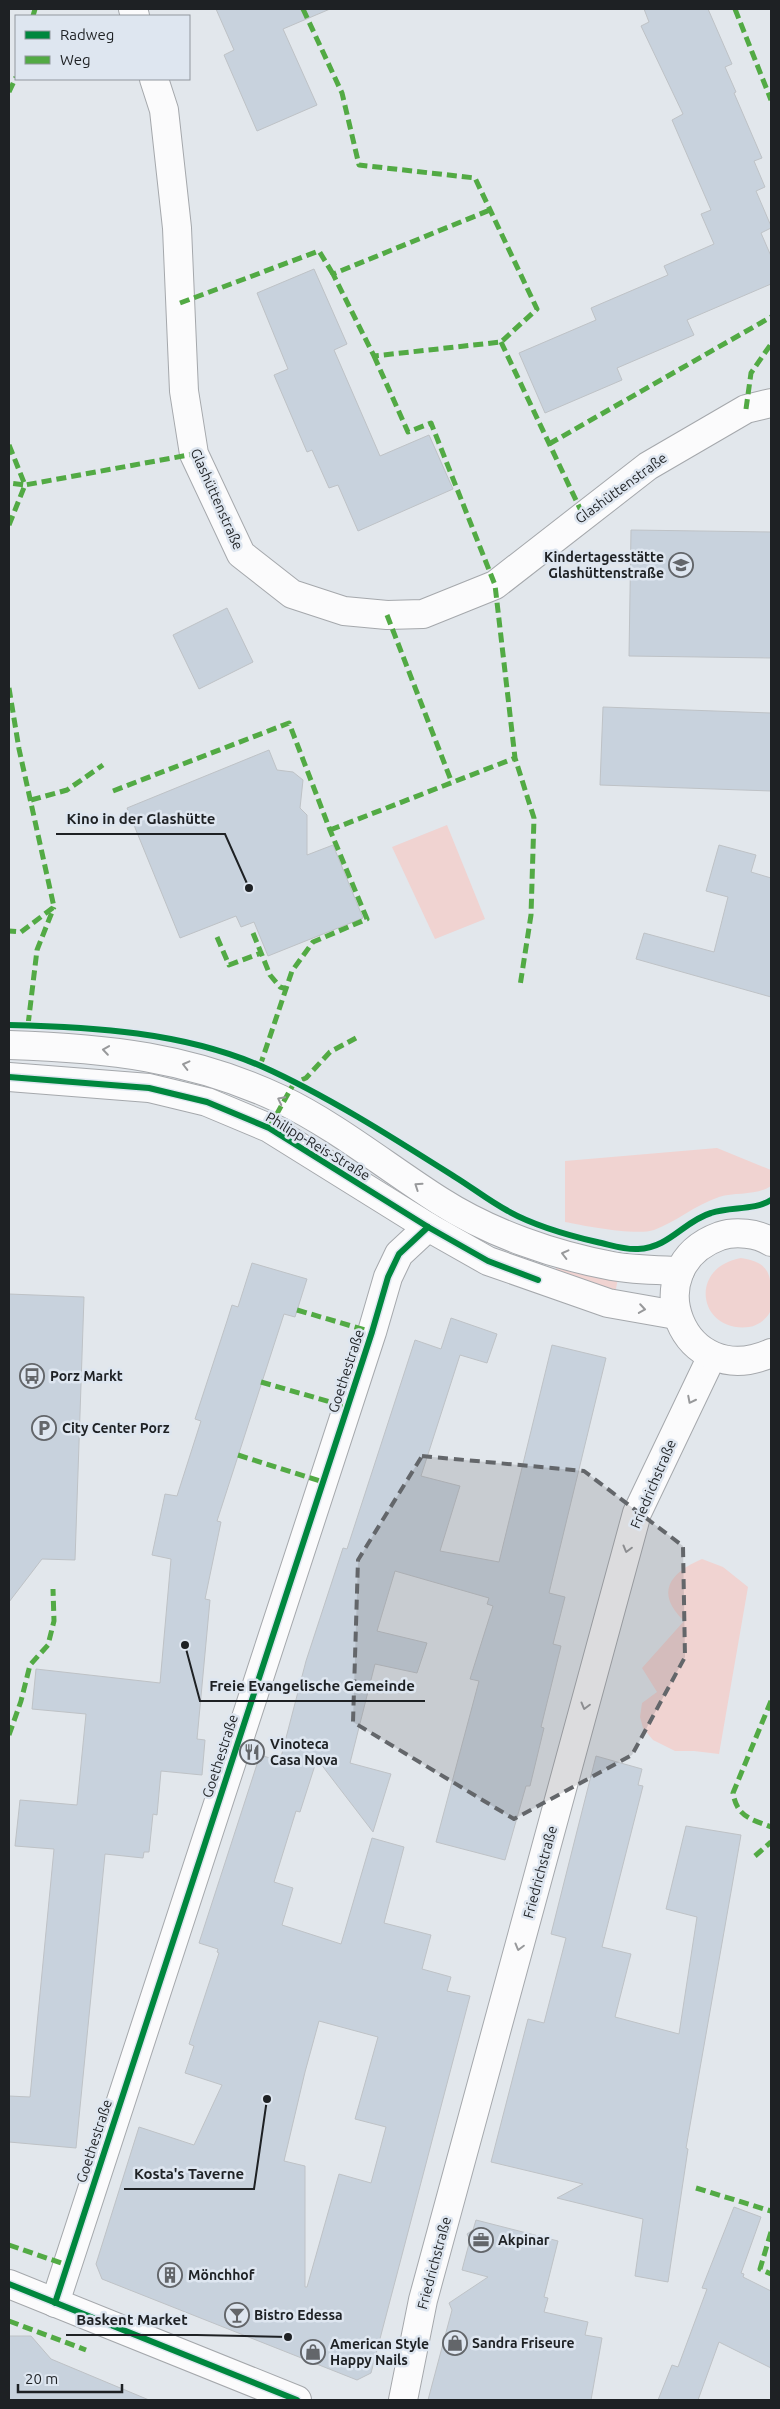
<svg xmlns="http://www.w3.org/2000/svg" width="780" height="2409" font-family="Ubuntu,sans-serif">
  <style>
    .green { fill: #f0d3d1 }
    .building { fill: #c8d2dd; stroke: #bec2c6; fill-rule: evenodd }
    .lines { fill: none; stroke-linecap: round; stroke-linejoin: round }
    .minor-casing { stroke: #a5a8ac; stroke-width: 30 }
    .tertiary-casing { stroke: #a5a8ac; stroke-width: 30 }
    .secondary-casing { stroke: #a5a8ac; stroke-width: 30 }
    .minor { stroke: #fbfbfc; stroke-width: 28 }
    .tertiary { stroke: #fbfbfc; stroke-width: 28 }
    .secondary { stroke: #fbfbfc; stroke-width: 28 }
    .quiet { stroke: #52aa44; stroke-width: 5; stroke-dasharray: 10 5; stroke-linecap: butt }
    .cycleway-casing { stroke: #dee6f0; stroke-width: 9 }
    .cycleway { stroke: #00873e; stroke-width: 6 }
    .oneway { stroke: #98999b }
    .marked { fill: #63666a; fill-opacity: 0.2; stroke: #63666a; stroke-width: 4; stroke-dasharray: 10 6; stroke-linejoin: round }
    .labels { text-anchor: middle; stroke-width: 5; stroke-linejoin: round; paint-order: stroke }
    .street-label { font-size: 14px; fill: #1e2124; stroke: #dee6f0 }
    .poi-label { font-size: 14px; font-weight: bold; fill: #1e2124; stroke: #dee6f0; text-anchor: start }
    .leader { fill: none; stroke: #1e2124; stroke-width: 2 }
    .callout-dot { fill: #1e2124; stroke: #dee6f0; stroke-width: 2 }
    .callout-label { font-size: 15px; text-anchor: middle; font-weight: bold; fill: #1e2124; stroke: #dee6f0; stroke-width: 5; stroke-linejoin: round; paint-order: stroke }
  </style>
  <rect width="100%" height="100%" fill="#e2e7ec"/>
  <g class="green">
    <polygon points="447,825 485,919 435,939 392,847"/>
    <path d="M717,1148L771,1170V1186C756,1196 736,1192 719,1197C695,1205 676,1222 654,1230C636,1236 585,1226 565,1222V1161Z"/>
    <path d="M741,1258C765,1262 771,1270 771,1293C771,1299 773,1307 770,1312C766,1320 757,1326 749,1327C699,1333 687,1268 741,1258Z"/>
    <polygon points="556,1268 618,1279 615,1293 556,1271"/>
    <path d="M702,1559L723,1567L748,1587L719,1754L694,1751H675L653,1740L643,1728L640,1717L642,1703L657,1692L642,1668L684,1621C655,1593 669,1573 702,1559Z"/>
  </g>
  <g class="building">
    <polygon points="216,9 330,9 283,29 317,105 257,131 224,55 234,50"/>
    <polygon points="644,9 708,9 732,64 725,67 736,92 734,93 762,158 754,161 765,187 756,191 771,226 771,228 761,233 771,256 771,284 687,320 694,335 617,368 622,380 545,413 519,353 596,320 591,308 668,275 664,266 714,244 701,214 711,210 672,120 683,114 641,26 649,22"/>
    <polygon points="314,269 347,344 334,350 380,456 429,435 453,489 358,531 338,485 329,488 312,450 307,452 274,375 288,369 257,293"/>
    <polygon points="631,530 771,532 771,658 629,656"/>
    <polygon points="227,608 253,662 199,689 173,635"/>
    <polygon points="603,707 771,713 771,791 600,785"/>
    <polygon points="269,750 277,770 293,772 303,780 300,808 307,815 307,855 333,845 363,918 268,956 254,922 241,927 236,916 180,938 127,808"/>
    <polygon points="719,845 756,855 751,872 771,878 771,997 636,959 644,933 714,952 728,897 706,891"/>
    <polygon points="252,1263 307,1279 295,1317 284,1314 217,1521 221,1522 205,1599 210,1600 197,1739 205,1740 202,1775 161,1771 157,1815 153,1814 149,1852 144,1852 143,1858 105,1854 76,2148 9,2142 9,2096 30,2097 54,1849 15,1846 20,1800 77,1805 86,1714 32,1709 36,1669 160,1683 171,1559 152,1555 165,1494 177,1496 201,1421 195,1419 227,1321 232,1305 238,1307"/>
    <polygon points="9,1294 84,1297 75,1560 42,1559 9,1602"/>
    <path d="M451,1318L497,1334L487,1363L460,1355L421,1476L460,1486L440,1551L499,1562L552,1345L606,1358L549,1593L565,1597L553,1644L561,1646L541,1727L544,1728L530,1786H526L505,1860L436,1842L479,1681L470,1679L493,1606L487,1604L489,1598L395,1571L377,1631L427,1643L417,1673L375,1664L350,1763L391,1774L373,1832L317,1759L300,1812L296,1811L274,1882L293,1888L282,1925L341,1944L372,1838L404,1847L384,1923L431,1935L422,1969L451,1977L447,1991L470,1996L371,2373L357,2380L102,2279L96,2264L139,2127L194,2145L222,2085L185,2073L194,2046L189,2044L219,1953L217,1952L218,1949L199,1943L260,1755L280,1761L306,1661L343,1548L347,1549L415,1340L441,1349ZM319,2021L378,2037L355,2119L386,2127L371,2183L339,2174L307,2287H305V2166L284,2161L305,2072Z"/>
    <polygon points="596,1756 642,1769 638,1785 643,1786 602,1947 631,1954 615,2017 679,2034 697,1917 666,1909 686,1826 741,1835 686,2148 688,2149 668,2282 635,2276 643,2219 557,2198 583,2184 491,2162 528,2019 544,2023 566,1938 551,1934"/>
    <polygon points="734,2207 761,2217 741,2273 744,2274 743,2277 771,2291 771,2368 719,2342 698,2400 658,2400 672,2365 678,2367 707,2289 702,2288"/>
    <polygon points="476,2220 558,2241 544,2297 548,2298 544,2312 588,2322 585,2335 602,2338 591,2400 428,2400 452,2310 449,2303 488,2277 462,2270 470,2240 467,2234 473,2230"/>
    <polygon points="9,2336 31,2336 51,2359 149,2400 9,2400"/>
  </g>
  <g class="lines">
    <defs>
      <g id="minor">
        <polyline points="133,9 135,16"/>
        <polyline points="154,79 164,110 177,228 184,391 194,454 241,554 292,594 344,611 387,615 423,614 495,585 648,466 746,409 771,403"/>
        <polyline points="55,2303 372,1332 388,1277 399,1254 428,1227"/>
        <polyline points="403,2400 423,2300 637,1513 712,1356"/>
      </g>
      <g id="tertiary">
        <path d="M9,1045C106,1048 191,1057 280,1099C335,1125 388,1168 440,1201C490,1233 553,1255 612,1266C634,1270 657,1270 680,1271"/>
        <polyline points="9,1077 149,1088 207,1102 269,1128 428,1227 488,1261 608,1303 676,1315"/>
        <path d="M771,1242C758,1233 735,1231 720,1236C634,1267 682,1393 771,1353"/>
      </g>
      <polyline id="secondary" points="9,2284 297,2400"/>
    </defs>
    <use href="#minor" class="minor-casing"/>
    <use href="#tertiary" class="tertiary-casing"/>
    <use href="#secondary" class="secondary-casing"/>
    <use href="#minor" class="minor"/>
    <use href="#tertiary" class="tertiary"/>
    <use href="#secondary" class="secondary"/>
    <g class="quiet">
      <polyline points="303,9 342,93 359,165 475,178 537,309 501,342 374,356 333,274 490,210"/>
      <polyline points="735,9 771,100"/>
      <polyline points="33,16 35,9"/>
      <polyline points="9,92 16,77"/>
      <polyline points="180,303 319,251 333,274"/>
      <polyline points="501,342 583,515"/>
      <polyline points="374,356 408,432 431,423 495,585 515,758 534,818 531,915 520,986"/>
      <polyline points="746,409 751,373 771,344"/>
      <polyline points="549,444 771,317"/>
      <polyline points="9,445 25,485 9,483"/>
      <polyline points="9,525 25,485 194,454"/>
      <polyline points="387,615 452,783"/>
      <polyline points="9,688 19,749 54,907 21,932 9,931"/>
      <polyline points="113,791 289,723 330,830 367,919 313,942 292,971 260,1066"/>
      <polyline points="31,800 67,790 103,765"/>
      <polyline points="330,830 515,758"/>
      <polyline points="253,933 270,975 280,987 287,989"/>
      <polyline points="217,937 229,965 261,953"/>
      <polyline points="28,1025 37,950 54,907"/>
      <polyline points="269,1128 294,1083 306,1078 330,1052 356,1038"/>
      <polyline points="297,1310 372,1332"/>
      <polyline points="261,1382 348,1407"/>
      <polyline points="238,1455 323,1482"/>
      <path d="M771,1701L733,1793C737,1817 751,1819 771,1827"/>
      <polyline points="9,1735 21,1701 30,1665 48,1645 54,1621 53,1589"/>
      <polyline points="755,1856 771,1842"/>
      <polyline points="696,2188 771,2211"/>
      <polyline points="771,2232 760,2269 771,2274"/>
      <polyline points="9,2245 67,2265"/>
      <polyline points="9,2321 86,2350"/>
    </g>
    <defs>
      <g id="cycleway">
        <path d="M9,1025C94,1027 182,1032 261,1066C326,1095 395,1139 455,1177C473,1188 489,1201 508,1211C535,1226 567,1235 597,1242C611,1245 625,1250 638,1249C669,1248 684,1221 711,1213C731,1206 754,1211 771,1200"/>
        <polyline points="9,1077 149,1088 207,1102 269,1128 428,1227 488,1261 538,1280"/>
        <polyline points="9,2284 297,2400"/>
        <polyline points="55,2303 372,1332 388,1277 399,1254 428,1227"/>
      </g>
    </defs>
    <use href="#cycleway" class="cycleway-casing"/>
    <use href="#cycleway" class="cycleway"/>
  </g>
  <defs><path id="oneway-chevron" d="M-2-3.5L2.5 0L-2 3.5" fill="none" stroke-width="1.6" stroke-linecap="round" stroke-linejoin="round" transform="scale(1.25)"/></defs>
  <g class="oneway">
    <use href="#oneway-chevron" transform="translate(106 1050) rotate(-172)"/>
    <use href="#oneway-chevron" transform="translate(186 1065) rotate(-166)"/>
    <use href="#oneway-chevron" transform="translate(281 1100) rotate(-153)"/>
    <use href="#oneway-chevron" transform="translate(418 1186) rotate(-146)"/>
    <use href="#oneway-chevron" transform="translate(565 1254) rotate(-166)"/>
    <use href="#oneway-chevron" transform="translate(642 1309) rotate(9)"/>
    <use href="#oneway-chevron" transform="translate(691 1400) rotate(117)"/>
    <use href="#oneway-chevron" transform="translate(627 1549) rotate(105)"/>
    <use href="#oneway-chevron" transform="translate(585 1706) rotate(105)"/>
    <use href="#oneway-chevron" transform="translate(519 1947) rotate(105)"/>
  </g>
  <path class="marked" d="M422,1456L584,1471L683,1546L685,1657L632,1755L514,1819L353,1722L358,1560Z"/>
  <defs>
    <symbol id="school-ring" viewBox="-11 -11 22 22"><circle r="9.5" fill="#dee6f0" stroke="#63666a" stroke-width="1.5"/><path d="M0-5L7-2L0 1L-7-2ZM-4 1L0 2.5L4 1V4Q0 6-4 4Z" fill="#63666a"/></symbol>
    <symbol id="bus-ring" viewBox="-11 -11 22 22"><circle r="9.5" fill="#dee6f0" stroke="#63666a" stroke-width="1.5"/><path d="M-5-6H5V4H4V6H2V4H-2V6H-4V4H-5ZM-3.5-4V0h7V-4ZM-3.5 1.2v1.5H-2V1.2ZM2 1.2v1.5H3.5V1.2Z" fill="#63666a"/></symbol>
    <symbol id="parking-ring" viewBox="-11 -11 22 22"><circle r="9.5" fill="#dee6f0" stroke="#63666a" stroke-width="1.5"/><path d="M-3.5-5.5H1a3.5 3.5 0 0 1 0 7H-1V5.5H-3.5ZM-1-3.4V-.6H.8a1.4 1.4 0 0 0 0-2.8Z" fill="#63666a"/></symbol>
    <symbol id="restaurant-ring" viewBox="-11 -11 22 22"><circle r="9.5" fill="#dee6f0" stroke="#63666a" stroke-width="1.5"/><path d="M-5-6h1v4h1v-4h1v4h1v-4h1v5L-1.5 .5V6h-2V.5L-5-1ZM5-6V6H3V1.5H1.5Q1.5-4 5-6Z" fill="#63666a"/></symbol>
    <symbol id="office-ring" viewBox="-11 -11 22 22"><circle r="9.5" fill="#dee6f0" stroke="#63666a" stroke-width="1.5"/><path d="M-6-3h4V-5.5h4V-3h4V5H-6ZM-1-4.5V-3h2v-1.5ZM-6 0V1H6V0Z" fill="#63666a"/></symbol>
    <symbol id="building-ring" viewBox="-11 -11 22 22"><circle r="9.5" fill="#dee6f0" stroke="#63666a" stroke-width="1.5"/><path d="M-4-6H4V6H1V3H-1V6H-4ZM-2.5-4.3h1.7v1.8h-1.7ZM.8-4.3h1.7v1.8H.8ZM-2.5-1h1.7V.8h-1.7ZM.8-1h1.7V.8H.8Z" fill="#63666a"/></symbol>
    <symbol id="bar-ring" viewBox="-11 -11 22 22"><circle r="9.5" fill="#dee6f0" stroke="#63666a" stroke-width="1.5"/><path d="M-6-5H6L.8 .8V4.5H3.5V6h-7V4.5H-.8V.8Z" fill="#63666a"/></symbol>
    <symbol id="shop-ring" viewBox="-11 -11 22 22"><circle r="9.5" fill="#dee6f0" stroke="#63666a" stroke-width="1.5"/><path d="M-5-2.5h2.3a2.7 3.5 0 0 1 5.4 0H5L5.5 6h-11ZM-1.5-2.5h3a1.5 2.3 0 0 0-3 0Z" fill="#63666a"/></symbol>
  </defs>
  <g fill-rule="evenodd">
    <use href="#school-ring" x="667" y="551" width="28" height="28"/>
    <use href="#bus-ring" x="18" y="1362" width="28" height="28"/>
    <use href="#parking-ring" x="30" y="1414" width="28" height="28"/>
    <use href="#restaurant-ring" x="238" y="1738" width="28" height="28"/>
    <use href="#office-ring" x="467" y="2226" width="28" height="28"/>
    <use href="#building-ring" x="156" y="2261" width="28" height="28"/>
    <use href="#bar-ring" x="223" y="2301" width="28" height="28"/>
    <use href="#shop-ring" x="441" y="2329" width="28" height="28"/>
    <use href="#shop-ring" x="299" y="2338" width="28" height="28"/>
  </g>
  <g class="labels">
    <g class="street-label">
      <text transform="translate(621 488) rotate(-36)" y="5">Glashüttenstraße</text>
      <text transform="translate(217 499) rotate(66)" y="5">Glashüttenstraße</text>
      <text transform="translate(318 1146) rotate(31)" y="5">Philipp-Reis-Straße</text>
      <text transform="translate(346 1371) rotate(-72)" y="5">Goethestraße</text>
      <text transform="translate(653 1484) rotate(-67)" y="5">Friedrichstraße</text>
      <text transform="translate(220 1756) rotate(-72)" y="5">Goethestraße</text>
      <text transform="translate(540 1872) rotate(-75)" y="5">Friedrichstraße</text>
      <text transform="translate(94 2141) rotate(-72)" y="5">Goethestraße</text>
      <text transform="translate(434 2263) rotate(-75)" y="5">Friedrichstraße</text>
    </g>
    <g class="poi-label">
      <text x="664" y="562" text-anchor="end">Kindertagesstätte<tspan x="664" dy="16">Glashüttenstraße</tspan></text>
      <text x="50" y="1381">Porz Markt</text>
      <text x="62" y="1433">City Center Porz</text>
      <text x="270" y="1749">Vinoteca<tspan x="270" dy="16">Casa Nova</tspan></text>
      <text x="498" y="2245">Akpinar</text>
      <text x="188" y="2280">Mönchhof</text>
      <text x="254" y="2320">Bistro Edessa</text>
      <text x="472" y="2348">Sandra Friseure</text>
      <text x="330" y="2349">American Style<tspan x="330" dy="16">Happy Nails</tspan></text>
    </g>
  </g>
  <path class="leader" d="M249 888L225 834H56M185 1645L200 1701H425M267 2099L254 2189H124M288 2337L197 2335H66"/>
  <g class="callout-dot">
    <circle cx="249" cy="888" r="5"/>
    <circle cx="185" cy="1645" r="5"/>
    <circle cx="267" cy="2099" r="5"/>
    <circle cx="288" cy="2337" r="5"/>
  </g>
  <g class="callout-label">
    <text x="141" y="824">Kino in der Glashütte</text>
    <text x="312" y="1691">Freie Evangelische Gemeinde</text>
    <text x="189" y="2179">Kosta's Taverne</text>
    <text x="132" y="2325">Baskent Market</text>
  </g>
  <rect width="780" height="2409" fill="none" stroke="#1e2124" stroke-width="20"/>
  <rect x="15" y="15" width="175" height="65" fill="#dee6f0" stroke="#91979e"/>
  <rect x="25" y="31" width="25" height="8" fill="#00873e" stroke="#91979e"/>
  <text x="60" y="40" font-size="15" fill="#1e2124">Radweg</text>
  <rect x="25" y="56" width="25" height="8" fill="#52aa44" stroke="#91979e"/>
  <text x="60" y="65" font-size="15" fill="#1e2124">Weg</text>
  <path d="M18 2384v8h104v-8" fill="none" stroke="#1e2124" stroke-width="2.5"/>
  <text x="25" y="2384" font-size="15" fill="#1e2124" stroke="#dee6f0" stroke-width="4" paint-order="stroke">20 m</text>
</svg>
